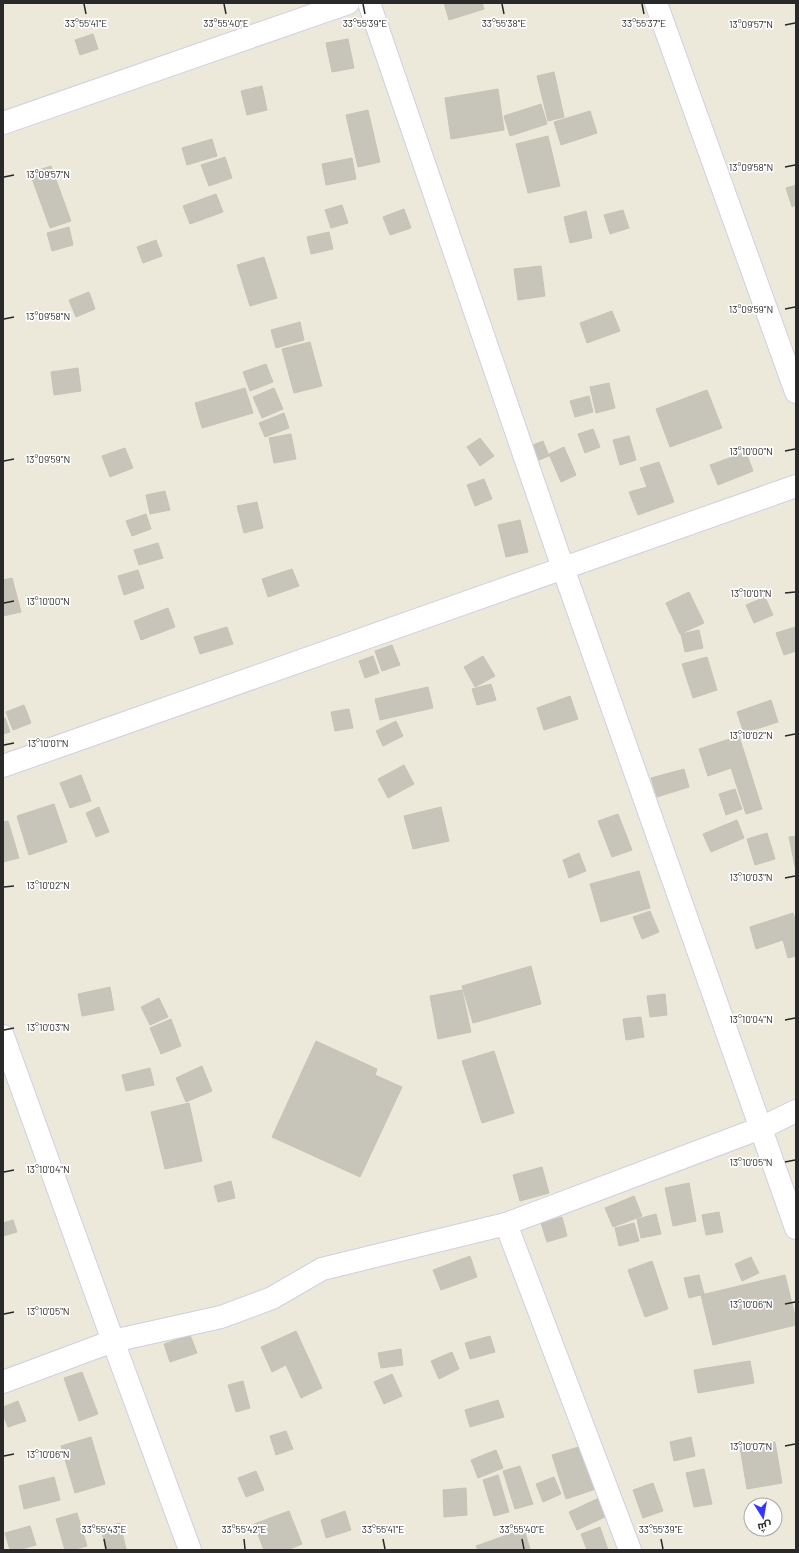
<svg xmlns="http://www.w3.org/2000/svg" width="799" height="1553" font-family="Barlow,Cairo,sans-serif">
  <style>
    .building { fill: #c7c4ba; stroke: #c7c4b4 }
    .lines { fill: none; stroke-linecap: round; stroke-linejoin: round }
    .minor-casing { stroke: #d0cfe3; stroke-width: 24 }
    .minor { stroke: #fff; stroke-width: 22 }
    .ticks { fill: none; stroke: #292929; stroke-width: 1.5 }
    .ticks-label { font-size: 10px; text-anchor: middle; fill: #292929; stroke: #fff; stroke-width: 3.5; stroke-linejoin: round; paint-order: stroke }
  </style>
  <rect width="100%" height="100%" fill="#ece8da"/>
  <g class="building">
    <polygon points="444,3 482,3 484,9 449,20"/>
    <polygon points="93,34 98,49 80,55 75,40"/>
    <polygon points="348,39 354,68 332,72 326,43"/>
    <polygon points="554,72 564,117 548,121 537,76"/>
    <polygon points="262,86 267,110 247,115 241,91"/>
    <polygon points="498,89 504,130 451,139 445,98"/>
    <polygon points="541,104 547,124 510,136 504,116"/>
    <polygon points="368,110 380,162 358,167 346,115"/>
    <polygon points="590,111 597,133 561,145 554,122"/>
    <polygon points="548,136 560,186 528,193 516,144"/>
    <polygon points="212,139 217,156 187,165 182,148"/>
    <polygon points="225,157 232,178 209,186 201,165"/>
    <polygon points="352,158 356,179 326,185 322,164"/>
    <polygon points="51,166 71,221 50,228 30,173"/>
    <polygon points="796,185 796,205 792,207 786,188"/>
    <polygon points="216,194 223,212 190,224 183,206"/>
    <polygon points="342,205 348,223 331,228 325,210"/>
    <polygon points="404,209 411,228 390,235 383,217"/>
    <polygon points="623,210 629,228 610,234 604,215"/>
    <polygon points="586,211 592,238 570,243 564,217"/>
    <polygon points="69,227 73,245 52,251 47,233"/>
    <polygon points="329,232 333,249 311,254 307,237"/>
    <polygon points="156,240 162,256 143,263 137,247"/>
    <polygon points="264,257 277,298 250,306 237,265"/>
    <polygon points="541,266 545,296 518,300 514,269"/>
    <polygon points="89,292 95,309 76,317 69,300"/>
    <polygon points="612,311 620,331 587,343 580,323"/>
    <polygon points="300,322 304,340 276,348 271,330"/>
    <polygon points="310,342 322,386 294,393 282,349"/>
    <polygon points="266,364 273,382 250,391 243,372"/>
    <polygon points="78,368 81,391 54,395 51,372"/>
    <polygon points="609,383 615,408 596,413 590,387"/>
    <polygon points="245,388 253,413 202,428 195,403"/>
    <polygon points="274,388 283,409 262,418 253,397"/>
    <polygon points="707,390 722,428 670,447 656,409"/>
    <polygon points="589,396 593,412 575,417 570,401"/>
    <polygon points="284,413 289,428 265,437 259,423"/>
    <polygon points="593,429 600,447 585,453 578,434"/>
    <polygon points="291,434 296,459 274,463 269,438"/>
    <polygon points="629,436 636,460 620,465 613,440"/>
    <polygon points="480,438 494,456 480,466 467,447"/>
    <polygon points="543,441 549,456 529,464 523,449"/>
    <polygon points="564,447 576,475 561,482 549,454"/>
    <polygon points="125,448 133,468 110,477 102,456"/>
    <polygon points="746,452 753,471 718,485 710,465"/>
    <polygon points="659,462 674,502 638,515 629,492 647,487 640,468"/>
    <polygon points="484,479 492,499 475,506 467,485"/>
    <polygon points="165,491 170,510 150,514 146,495"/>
    <polygon points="257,502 263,528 244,533 237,506"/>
    <polygon points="146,514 151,529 132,536 126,521"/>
    <polygon points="520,520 528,552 506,557 498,525"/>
    <polygon points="158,543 163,558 139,565 134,550"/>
    <polygon points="292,569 299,586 268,597 262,579"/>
    <polygon points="138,570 144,588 124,595 118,576"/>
    <polygon points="12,578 21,612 3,616 3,580"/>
    <polygon points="689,592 704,623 680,634 666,603"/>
    <polygon points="765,597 773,615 754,623 746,605"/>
    <polygon points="168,608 175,627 141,640 134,621"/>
    <polygon points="227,627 233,644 200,654 194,637"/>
    <polygon points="795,627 796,651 784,655 776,633"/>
    <polygon points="699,630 703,648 685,652 681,634"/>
    <polygon points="392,645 400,665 382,671 375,651"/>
    <polygon points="373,656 379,673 365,678 359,661"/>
    <polygon points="483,656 495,676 475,687 464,667"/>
    <polygon points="707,657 717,690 693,698 682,664"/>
    <polygon points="491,684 496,700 477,705 472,689"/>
    <polygon points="428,687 433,708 380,720 375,699"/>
    <polygon points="570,696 578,719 544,730 537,708"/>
    <polygon points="771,700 778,722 744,733 737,712"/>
    <polygon points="24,705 31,723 13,730 6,712"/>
    <polygon points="349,709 353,728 335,731 331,712"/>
    <polygon points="3,718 5,718 10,732 3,734"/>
    <polygon points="396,721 403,736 383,746 376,731"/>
    <polygon points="739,736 762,809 746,814 731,768 708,776 699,749"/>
    <polygon points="404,765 414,784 388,798 378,779"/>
    <polygon points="684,769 689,787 657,797 651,778"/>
    <polygon points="81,775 91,801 70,808 60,783"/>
    <polygon points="735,789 742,809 726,815 719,794"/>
    <polygon points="54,804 67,842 29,855 17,816"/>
    <polygon points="99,807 109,832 96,837 86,813"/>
    <polygon points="441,807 449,841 413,849 404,816"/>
    <polygon points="618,814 632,850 612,857 598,821"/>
    <polygon points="737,820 744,838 711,852 703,834"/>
    <polygon points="8,821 19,858 3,862 3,822"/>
    <polygon points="767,833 775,859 755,865 747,839"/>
    <polygon points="796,836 796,871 789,837"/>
    <polygon points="579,853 586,871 569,878 563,860"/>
    <polygon points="639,871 650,908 601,922 590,884"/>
    <polygon points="650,911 659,932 642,939 633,917"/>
    <polygon points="793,913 796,922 796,956 788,958 783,940 756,949 750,927"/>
    <polygon points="531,966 541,1004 473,1023 462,986"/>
    <polygon points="110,987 114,1010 82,1016 78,994"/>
    <polygon points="462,990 471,1032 438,1039 430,996"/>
    <polygon points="665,994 667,1015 650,1017 647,996"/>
    <polygon points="159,998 168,1017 150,1025 141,1007"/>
    <polygon points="641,1017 644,1037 626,1040 623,1019"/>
    <polygon points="171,1019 181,1046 161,1054 150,1028"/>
    <polygon points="316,1041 377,1069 375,1075 402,1087 360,1177 272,1137"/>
    <polygon points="494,1051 514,1113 482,1123 462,1061"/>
    <polygon points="202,1066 212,1091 186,1102 176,1078"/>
    <polygon points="150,1068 154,1085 126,1091 122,1075"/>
    <polygon points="189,1103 202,1161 165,1169 151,1112"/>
    <polygon points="542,1167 549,1193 520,1201 513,1175"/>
    <polygon points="231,1181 235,1198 218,1202 214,1186"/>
    <polygon points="689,1183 696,1221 673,1226 665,1188"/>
    <polygon points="634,1196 642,1216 613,1227 605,1208"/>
    <polygon points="719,1212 723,1232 706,1235 702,1215"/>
    <polygon points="656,1214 661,1234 641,1238 637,1219"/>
    <polygon points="562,1217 567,1236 547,1242 541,1223"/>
    <polygon points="13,1220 17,1232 3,1236 3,1223"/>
    <polygon points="634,1223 639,1241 619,1246 615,1228"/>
    <polygon points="470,1256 477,1277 441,1290 433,1270"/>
    <polygon points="751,1257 759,1273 742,1281 735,1264"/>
    <polygon points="652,1261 668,1309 645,1317 628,1270"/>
    <polygon points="699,1275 704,1294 689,1298 684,1278"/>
    <polygon points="785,1275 796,1320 796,1325 713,1345 701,1295"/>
    <polygon points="296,1331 322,1388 301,1398 286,1365 272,1372 261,1347"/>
    <polygon points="190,1335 197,1353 170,1362 164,1344"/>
    <polygon points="490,1336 495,1352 470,1359 465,1343"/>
    <polygon points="401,1349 403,1365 381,1368 378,1353"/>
    <polygon points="452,1352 459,1369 439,1379 431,1361"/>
    <polygon points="750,1361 754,1383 698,1393 694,1370"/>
    <polygon points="82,1372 98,1414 79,1421 64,1378"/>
    <polygon points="392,1374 402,1396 384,1404 374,1382"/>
    <polygon points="243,1381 250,1408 236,1412 228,1385"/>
    <polygon points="498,1400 504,1417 470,1427 465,1410"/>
    <polygon points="18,1401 26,1421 8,1427 3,1414 3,1407"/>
    <polygon points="286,1431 293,1449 276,1455 270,1436"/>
    <polygon points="91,1437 105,1484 75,1493 61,1446"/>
    <polygon points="691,1437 695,1456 674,1461 670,1442"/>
    <polygon points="775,1442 782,1483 747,1489 740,1447"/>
    <polygon points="582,1446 596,1489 566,1499 552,1455"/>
    <polygon points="496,1450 503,1468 478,1478 471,1460"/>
    <polygon points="520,1466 533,1504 515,1509 503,1471"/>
    <polygon points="704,1469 712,1504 694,1507 686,1473"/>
    <polygon points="256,1471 264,1490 246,1497 238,1478"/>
    <polygon points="498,1475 509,1512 494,1516 483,1480"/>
    <polygon points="54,1477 60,1500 24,1509 19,1486"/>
    <polygon points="554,1477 561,1494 543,1502 536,1484"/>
    <polygon points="653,1483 663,1511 643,1518 633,1490"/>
    <polygon points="466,1488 467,1515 444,1517 443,1490"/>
    <polygon points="599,1498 607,1516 577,1530 569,1512"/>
    <polygon points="289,1511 302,1544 287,1550 264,1550 254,1524"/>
    <polygon points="345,1511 351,1530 326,1538 321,1520"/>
    <polygon points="77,1513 87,1546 72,1550 65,1550 56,1519"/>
    <polygon points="120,1523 126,1549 106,1550 101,1528"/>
    <polygon points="30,1526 36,1545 18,1550 10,1550 5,1533"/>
    <polygon points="600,1527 608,1550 587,1550 581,1534"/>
    <polygon points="524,1529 530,1549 478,1550 476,1546"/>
  </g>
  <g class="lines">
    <defs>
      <g id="minor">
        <polyline points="369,3 563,568 796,1228"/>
        <polyline points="656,3 796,392"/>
        <polyline points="3,123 348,3"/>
        <polyline points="3,766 796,486"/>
        <polyline points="3,1036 113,1341 190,1550"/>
        <polyline points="506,1224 630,1550"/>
        <polyline points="3,1382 113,1341 221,1317 272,1298 322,1269 506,1224 761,1128 796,1111"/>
      </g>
    </defs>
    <use href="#minor" class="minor-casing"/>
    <use href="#minor" class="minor"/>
  </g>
  <path class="ticks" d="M84,4L86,14M224,4L226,14M363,4L365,14M502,4L504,14M642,4L644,14M785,25L795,23M785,167L795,165M4,177L14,175M785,309L795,307M4,319L14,317M785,451L795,449M4,461L14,459M785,593L795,592M4,603L14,601M785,736L795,734M4,745L14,743M785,878L795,876M4,887L14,886M785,1020L795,1018M4,1030L14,1028M785,1162L795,1160M4,1172L14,1170M785,1304L795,1302M4,1314L14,1312M785,1446L795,1444M4,1456L14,1454M104,1539L106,1549M244,1539L245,1549M383,1539L385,1549M522,1539L524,1549M661,1539L663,1549"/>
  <g class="ticks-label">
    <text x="86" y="27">33°55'41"E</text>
    <text x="226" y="27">33°55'40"E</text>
    <text x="365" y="27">33°55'39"E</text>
    <text x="504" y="27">33°55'38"E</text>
    <text x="644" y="27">33°55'37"E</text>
    <text x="751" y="28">13°09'57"N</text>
    <text x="751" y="171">13°09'58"N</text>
    <text x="48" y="178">13°09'57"N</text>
    <text x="751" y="313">13°09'59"N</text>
    <text x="48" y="320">13°09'58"N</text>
    <text x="751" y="455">13°10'00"N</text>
    <text x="48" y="463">13°09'59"N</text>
    <text x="751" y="597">13°10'01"N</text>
    <text x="48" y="605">13°10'00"N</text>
    <text x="751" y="739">13°10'02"N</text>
    <text x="48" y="747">13°10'01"N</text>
    <text x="751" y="881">13°10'03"N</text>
    <text x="48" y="889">13°10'02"N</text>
    <text x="751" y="1023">13°10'04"N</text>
    <text x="48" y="1031">13°10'03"N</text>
    <text x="751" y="1166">13°10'05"N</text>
    <text x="48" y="1173">13°10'04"N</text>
    <text x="751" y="1308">13°10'06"N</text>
    <text x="48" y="1315">13°10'05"N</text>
    <text x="751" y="1450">13°10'07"N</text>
    <text x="48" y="1458">13°10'06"N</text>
    <text x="104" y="1533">33°55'43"E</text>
    <text x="244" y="1533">33°55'42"E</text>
    <text x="383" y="1533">33°55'41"E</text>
    <text x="522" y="1533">33°55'40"E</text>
    <text x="661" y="1533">33°55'39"E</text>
  </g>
  <rect width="799" height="1553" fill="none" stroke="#292929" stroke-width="8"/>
  <g transform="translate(763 1517) rotate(169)"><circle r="19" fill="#ffffff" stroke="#a9a9a9"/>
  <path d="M0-3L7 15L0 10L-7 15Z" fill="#3634ff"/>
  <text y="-6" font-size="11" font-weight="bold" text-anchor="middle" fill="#292929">ش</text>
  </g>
</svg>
